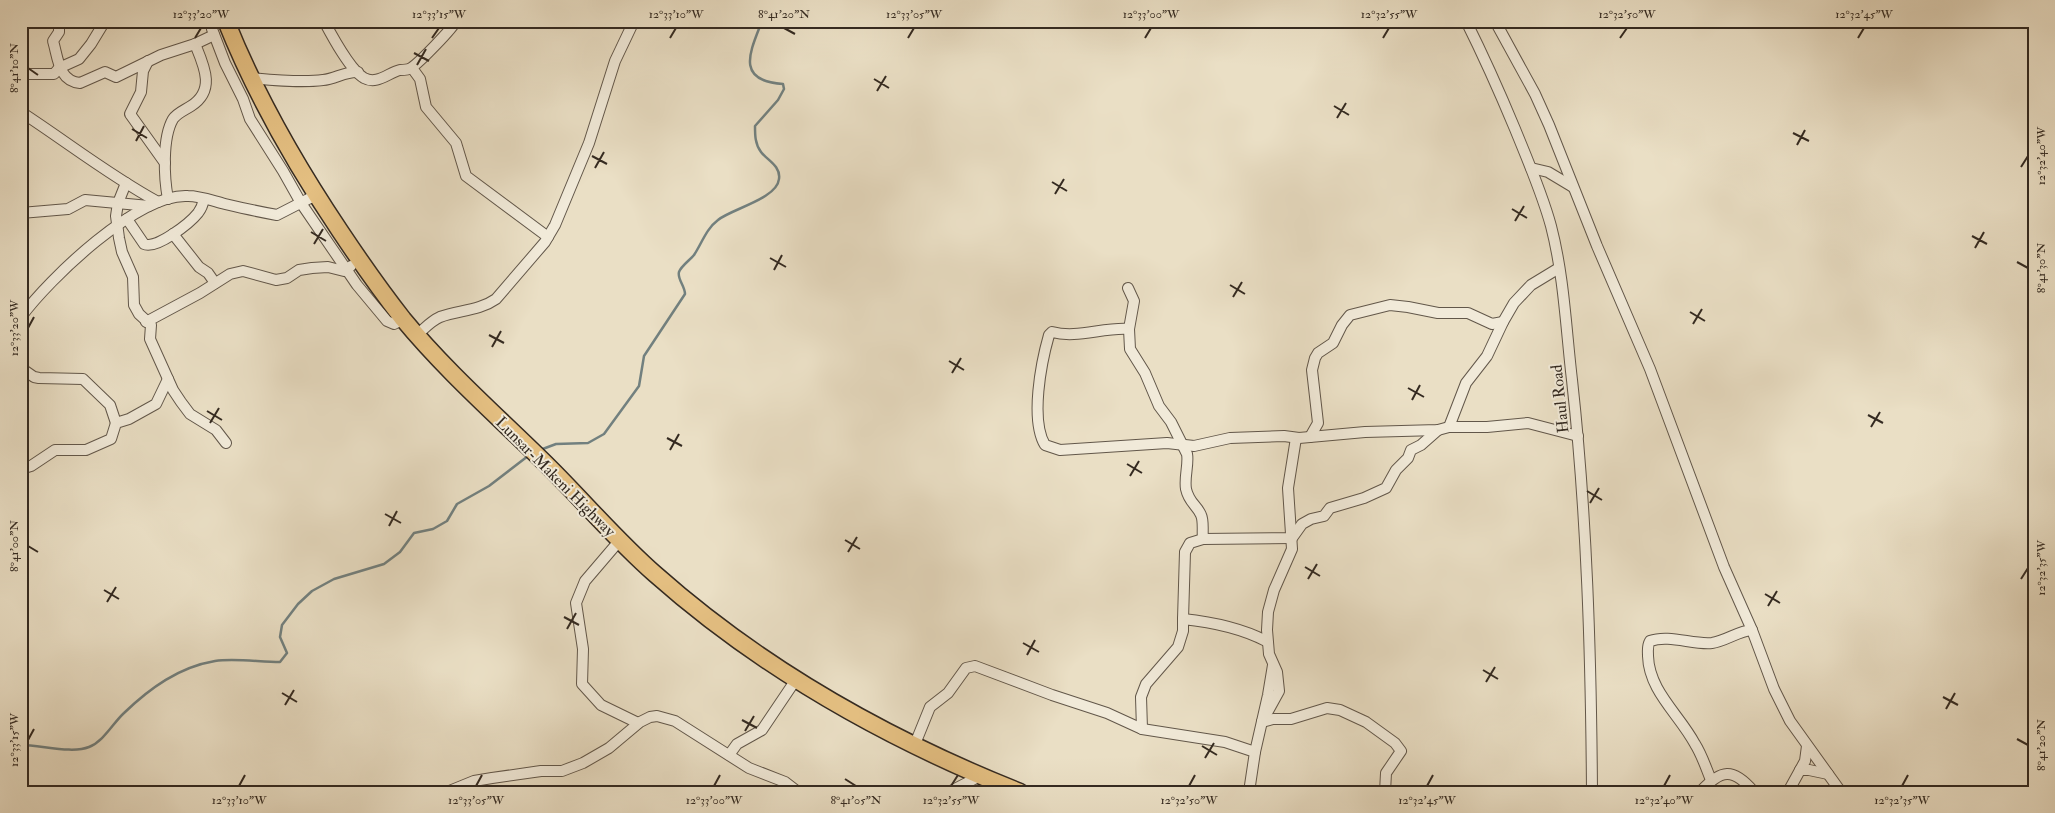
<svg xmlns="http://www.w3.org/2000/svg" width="2055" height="813" font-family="'IM FELL Double Pica',serif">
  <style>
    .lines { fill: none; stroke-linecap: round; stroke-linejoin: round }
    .stream { stroke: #72807f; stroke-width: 2.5 }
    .street-casing { stroke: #62574a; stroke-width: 12 }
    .primary-casing { stroke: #342a21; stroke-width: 19 }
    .street { stroke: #f1ead9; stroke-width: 10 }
    .primary { stroke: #e5c082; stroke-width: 16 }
    .ticks { fill: none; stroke: #342a21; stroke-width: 2 }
    .labels { text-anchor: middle; stroke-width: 4; stroke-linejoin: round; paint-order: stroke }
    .street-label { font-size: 16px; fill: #342a21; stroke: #f1ead9 }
    .neatline { fill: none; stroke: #342a21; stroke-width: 2 }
    .ticks-label { font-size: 12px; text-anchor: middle; fill: #342a21 }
  </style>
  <rect width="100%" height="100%" fill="#eadfc5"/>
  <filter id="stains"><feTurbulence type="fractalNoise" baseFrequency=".004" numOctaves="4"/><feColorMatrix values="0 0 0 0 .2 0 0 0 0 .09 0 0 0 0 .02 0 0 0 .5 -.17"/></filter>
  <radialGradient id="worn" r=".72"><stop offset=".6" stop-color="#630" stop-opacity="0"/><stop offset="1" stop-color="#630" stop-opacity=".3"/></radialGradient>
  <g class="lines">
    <g class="stream">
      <path d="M540,450L556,444L588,443L604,434L639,386L644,356L685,294C685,286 677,279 679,272C681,266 690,260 694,255C702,243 706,229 718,220C731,209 777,199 779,179C781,166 767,160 761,152C755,144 755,135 755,126L778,100L784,89L783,84C735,81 750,52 762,21"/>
      <path d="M21,745C41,745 72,754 89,747C104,741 113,723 124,713C150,688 179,667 215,661C234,658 260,662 280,662L287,653L280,637L282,625L298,604L312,591L334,579L384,564L400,552L414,533L433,529L447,521L457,504L489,486L528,456"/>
    </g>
    <defs>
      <g id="street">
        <path d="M59,21V32L53,41C58,57 58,81 80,83L105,72L116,77L161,55L195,44L214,35"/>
        <path d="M324,21C332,36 350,70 364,78C377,85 388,73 400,70C403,70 408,70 411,68C419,63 452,29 456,21"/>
        <path d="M1466,21C1484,57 1500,93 1515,129C1528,161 1542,193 1551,226C1564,276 1566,329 1572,380C1587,516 1591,654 1592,792"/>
        <polyline points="1495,21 1535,94 1549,125 1597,246 1650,369 1724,567 1752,630 1774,689 1790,721 1841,792"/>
        <polyline points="212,29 225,63 243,99 250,119 283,171 301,203 357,285 387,321 394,324 404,319"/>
        <polyline points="148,61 143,71 141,92 130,114 165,163"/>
        <polyline points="412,68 420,79 426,107 456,143 466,176 548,237"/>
        <polyline points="21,74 54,74 59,68 79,59 91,44 105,21"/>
        <path d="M251,78C273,80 301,83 323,80C335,79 346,71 358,72"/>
        <path d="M21,112C67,142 110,176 158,202"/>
        <polyline points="1531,168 1548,172 1573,187"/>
        <polyline points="126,183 118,203 116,216 119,238 122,252 133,277 134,305 139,314 151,325 150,339 173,390 181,402 190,414 216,430 226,443"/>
        <path d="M168,199C164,178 162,138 173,119C177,113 185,110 191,106C216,90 204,66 195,44"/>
        <polyline points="21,213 68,209 85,200 149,206"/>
        <path d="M127,219L144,244C156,250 190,223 198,213C201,209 203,204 204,199"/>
        <polyline points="173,234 199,267 208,273 215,283"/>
        <path d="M1128,288L1134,301L1129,329L1130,349L1145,373L1159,406L1171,422L1187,454C1189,464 1184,477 1186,489C1189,503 1197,505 1201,515C1204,521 1202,532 1203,539"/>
        <path d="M21,317C49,279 138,193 188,196C200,196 213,201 225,204C242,208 260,212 277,215L316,195"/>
        <polyline points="146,322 200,293 230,274 243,271 276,280 287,278 299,270 312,268 328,267 344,271 351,266"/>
        <path d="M1129,329C1103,327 1077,339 1052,332L1049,335C1041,363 1030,420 1045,445L1060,450L1167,443L1194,446L1230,438L1284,436L1299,438L1365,432L1438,430L1449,427H1487L1528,423L1578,436"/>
        <path d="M418,334C425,328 431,321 440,317C459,310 479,311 496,299L545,242L555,225L589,143L615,61L634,21"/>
        <polyline points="21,368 34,377 39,378 83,379 110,405 116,423"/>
        <polyline points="1449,427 1466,383 1487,356 1503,322 1514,303 1531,285 1559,268"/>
        <polyline points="1310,437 1318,423 1312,370 1315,358 1318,353 1333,343 1342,325 1350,315 1390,305 1408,307 1438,313 1468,313 1492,324 1503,322"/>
        <polyline points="21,469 31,466 55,450 86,450 111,439 116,423 129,419 156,404 168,379"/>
        <polyline points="620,540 585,581 576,603 583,649 582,684 601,705 638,723"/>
        <polyline points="1183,619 1185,552 1190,543 1203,539 1292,538 1302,524 1311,519 1324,516 1330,508 1364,498 1386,488 1396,470 1408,458 1411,450 1421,445 1438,430"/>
        <polyline points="1262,722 1279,691 1277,672 1269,654 1267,630 1268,612 1274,590 1292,549 1288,488 1296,438"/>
        <polyline points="1262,722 1273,719 1291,719 1327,708 1340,710 1366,722 1395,743 1401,751 1386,773 1385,792"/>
        <path d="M1142,729L1141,697L1146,684L1178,647L1183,631V619C1212,622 1241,628 1266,641"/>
        <polyline points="915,744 930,707 948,693 966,668 975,666 1052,695 1107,713 1142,729 1225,742 1255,752 1249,792"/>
        <polyline points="1255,752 1268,695 1273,665"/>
        <polyline points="729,755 737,744 762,730 797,678"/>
        <polyline points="1800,770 1809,770 1828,774"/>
        <path d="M1711,780C1706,768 1702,755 1695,744C1679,714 1649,691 1648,656C1648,650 1647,646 1650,641C1669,634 1693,645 1712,643C1726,641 1738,631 1752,630"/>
        <polyline points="447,792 474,781 492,778 541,771 562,771 583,763 609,748 640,722 650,717 657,716 675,721 749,768 785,782 798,792"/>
        <polyline points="949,792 980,776"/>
        <path d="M1700,792C1721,769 1733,767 1754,792"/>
        <polyline points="1788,792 1805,761 1807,746"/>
      </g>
      <path id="primary" d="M226,21C256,96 295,164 340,231C360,261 381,291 403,319C445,370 496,415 543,461C581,498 615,539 655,574C761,668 889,740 1020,792"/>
    </defs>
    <use href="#street" class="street-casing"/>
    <use href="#primary" class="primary-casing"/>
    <use href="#street" class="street"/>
    <use href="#primary" class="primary"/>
  </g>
  <path class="ticks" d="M784,28L795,34M195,38L201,28M432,38L439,28M670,38L676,28M908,38L914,28M1145,38L1151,28M1383,38L1389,28M1620,38L1627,28M1858,38L1864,28M414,53L429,61M417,65L426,49M28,68L38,75M874,79L889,88M877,91L886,76M1334,106L1349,115M1337,118L1346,103M132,129L147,138M1793,133L1809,141M136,141L144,126M1797,145L1805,130M592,156L607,164M2021,167L2028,156M595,168L604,152M1052,182L1067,191M1055,194L1064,179M1512,209L1527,218M1515,221L1524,206M311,232L326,241M1972,236L1987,244M314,244L323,229M1975,248L1984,232M770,258L786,267M2017,262L2028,268M774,270L782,255M1230,285L1245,294M1233,297L1242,282M1690,312L1705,321M1693,324L1702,309M28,328L34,317M489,335L504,343M492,347L501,331M949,361L964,370M952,373L961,358M1408,388L1424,397M1412,400L1420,385M207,411L222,420M1868,415L1883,423M210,423L219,408M1871,427L1880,412M667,438L682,446M670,450L679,434M1127,464L1142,473M1130,476L1139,461M1587,491L1602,500M1590,503L1599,488M385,514L401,523M389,526L397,511M845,540L860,549M28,546L38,552M848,552L857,537M1305,567L1320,576M1308,579L1317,564M2021,579L2028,568M104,590L119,599M1765,594L1780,603M107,602L116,587M1768,606L1777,591M564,617L579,625M567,629L576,613M1023,643L1039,652M1027,655L1035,640M1483,670L1498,679M1486,682L1495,667M282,693L297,702M1943,697L1958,705M285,705L294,690M1946,709L1955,693M742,720L757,728M745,731L754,716M2017,739L2028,745M28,740L34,729M1202,746L1217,755M1205,758L1214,743M845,779L856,786M239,786L245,775M476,786L482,775M714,786L720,775M951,786L958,775M1189,786L1195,775M1427,786L1433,775M1664,786L1670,775M1902,786L1908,775"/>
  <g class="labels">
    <g class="street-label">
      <text transform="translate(1559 399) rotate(-96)" y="6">Haul Road</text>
      <text transform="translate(556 476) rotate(45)" y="6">Lunsar-Makeni Highway</text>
    </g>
  </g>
  <rect width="2055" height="813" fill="none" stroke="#eadfc5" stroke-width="55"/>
  <rect x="28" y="28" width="2000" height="758" class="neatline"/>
  <g class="ticks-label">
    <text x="201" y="18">12°33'20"W</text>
    <text x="439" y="18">12°33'15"W</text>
    <text x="676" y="18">12°33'10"W</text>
    <text x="784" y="18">8°41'20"N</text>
    <text x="914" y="18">12°33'05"W</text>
    <text x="1151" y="18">12°33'00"W</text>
    <text x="1389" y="18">12°32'55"W</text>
    <text x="1627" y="18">12°32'50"W</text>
    <text x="1864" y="18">12°32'45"W</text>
    <text transform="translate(14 68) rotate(-90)" y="4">8°41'10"N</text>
    <text transform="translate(2041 156) rotate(-90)" y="4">12°32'40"W</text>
    <text transform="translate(2041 268) rotate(-90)" y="4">8°41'30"N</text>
    <text transform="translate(14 328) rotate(-90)" y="4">12°33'20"W</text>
    <text transform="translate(14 546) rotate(-90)" y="4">8°41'00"N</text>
    <text transform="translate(2041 568) rotate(-90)" y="4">12°32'35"W</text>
    <text transform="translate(14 740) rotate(-90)" y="4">12°33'15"W</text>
    <text transform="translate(2041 745) rotate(-90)" y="4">8°41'20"N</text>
    <text x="239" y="804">12°33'10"W</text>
    <text x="476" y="804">12°33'05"W</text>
    <text x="714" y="804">12°33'00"W</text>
    <text x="856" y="804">8°41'05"N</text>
    <text x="951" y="804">12°32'55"W</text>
    <text x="1189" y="804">12°32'50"W</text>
    <text x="1427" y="804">12°32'45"W</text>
    <text x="1664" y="804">12°32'40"W</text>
    <text x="1902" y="804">12°32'35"W</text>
  </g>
  <rect width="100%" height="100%" filter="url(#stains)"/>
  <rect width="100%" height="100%" fill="url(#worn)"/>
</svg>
